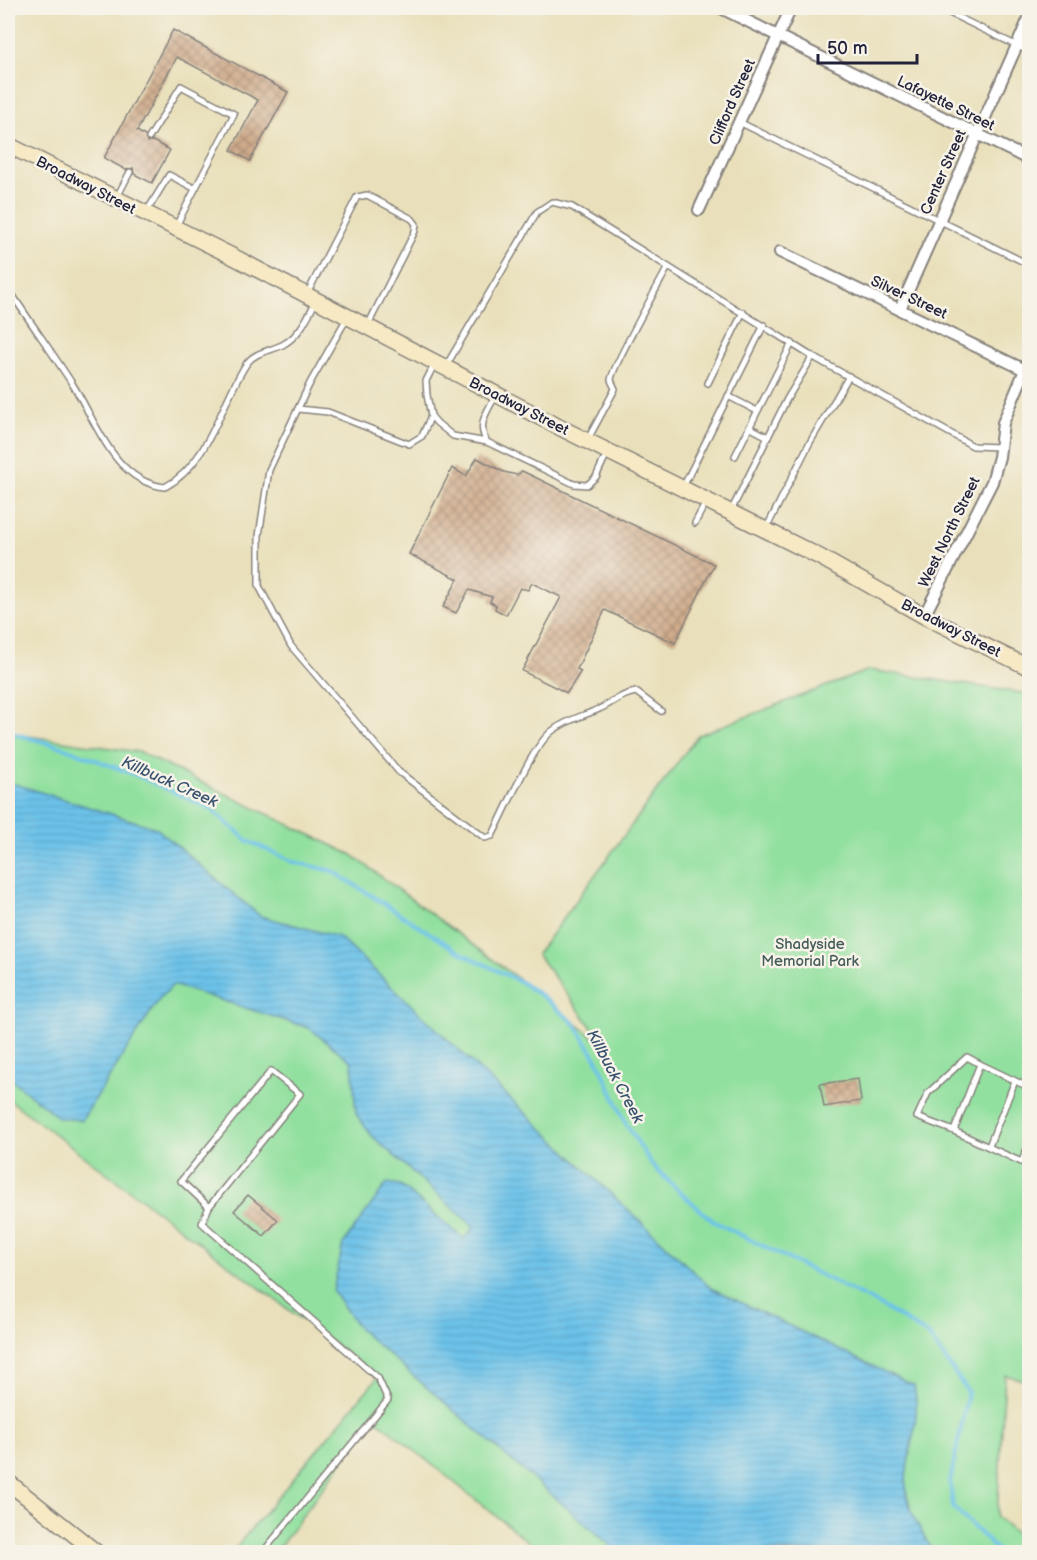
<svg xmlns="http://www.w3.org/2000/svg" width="1037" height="1560" font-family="'Balsamiq Sans',sans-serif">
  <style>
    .park { fill: #91e09f; stroke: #5a816d; stroke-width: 1.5 }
    .water { fill: url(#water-rules); stroke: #477292; stroke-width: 1.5 }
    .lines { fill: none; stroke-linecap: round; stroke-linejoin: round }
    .stream { stroke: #6cc2e9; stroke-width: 4 }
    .building { fill: url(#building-cross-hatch) }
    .lane-casing { stroke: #86817b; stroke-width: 8 }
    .street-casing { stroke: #86817b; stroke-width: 14 }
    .secondary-casing { stroke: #86817b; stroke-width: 18 }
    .lane { stroke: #fff; stroke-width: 5 }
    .street { stroke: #fff; stroke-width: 10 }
    .secondary { stroke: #f6e9c3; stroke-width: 15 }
    .labels { text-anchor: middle; stroke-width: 5; stroke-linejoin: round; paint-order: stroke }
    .street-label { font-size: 15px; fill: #22223b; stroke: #f7f3e8 }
    .park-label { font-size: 15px; fill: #435b59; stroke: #f7f3e8 }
    .water-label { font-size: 16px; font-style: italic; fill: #38526f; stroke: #f7f3e8 }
  </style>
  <defs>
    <pattern id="water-rules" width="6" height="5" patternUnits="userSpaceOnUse" patternTransform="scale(1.5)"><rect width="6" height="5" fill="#6cc2e9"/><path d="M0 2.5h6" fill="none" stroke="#5da6c9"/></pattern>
    <pattern id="building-cross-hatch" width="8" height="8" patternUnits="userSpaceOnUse" patternTransform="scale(1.5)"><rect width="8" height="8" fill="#d0ac8c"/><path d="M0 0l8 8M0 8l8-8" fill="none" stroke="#a88c74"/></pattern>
  </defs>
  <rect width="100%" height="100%" fill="#f7f3e8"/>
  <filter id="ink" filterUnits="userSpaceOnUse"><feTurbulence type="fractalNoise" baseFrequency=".0167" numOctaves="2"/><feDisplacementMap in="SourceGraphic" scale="12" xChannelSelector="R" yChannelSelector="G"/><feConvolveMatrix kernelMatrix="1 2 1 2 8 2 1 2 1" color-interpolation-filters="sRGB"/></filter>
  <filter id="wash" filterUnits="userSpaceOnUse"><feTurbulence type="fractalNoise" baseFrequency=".008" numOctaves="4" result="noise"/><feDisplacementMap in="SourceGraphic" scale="24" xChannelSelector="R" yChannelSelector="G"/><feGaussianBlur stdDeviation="1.35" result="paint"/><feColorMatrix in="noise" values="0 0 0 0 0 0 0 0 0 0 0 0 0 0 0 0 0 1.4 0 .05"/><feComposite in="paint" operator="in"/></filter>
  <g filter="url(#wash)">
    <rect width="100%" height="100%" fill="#e9e0bb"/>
    <polygon class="park" points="869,670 1029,694 1030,1382 1005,1375 997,1517 1029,1544 1029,1552 541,1552 374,1418 276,1552 232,1552 378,1377 8,1099 8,733 139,752 352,855 543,997 607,1048 537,954 698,735"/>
    <path class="water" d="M8,782L156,828L260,916L339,937L711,1288L914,1386C922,1419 907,1450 906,1483C906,1508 922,1532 933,1552H618L359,1329L333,1291L343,1244L387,1183L400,1185L463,1238L469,1234L473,1226L372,1136L356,1114L352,1062L309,1028L173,985L159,999L82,1120L59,1118L8,1077Z"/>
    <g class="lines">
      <polyline class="stream" points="8,732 62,747 138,776 211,809 248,841 294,862 333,871 459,952 521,982 543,997 575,1024 599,1063 626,1124 653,1166 679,1191 713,1221 880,1305 929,1336 968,1392 950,1482 953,1507 999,1552"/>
    </g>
    <g id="blocks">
      <g class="building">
        <polygon points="173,30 288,92 250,161 231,150 258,100 177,57 137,131 145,136 147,142 153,141 170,150 152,183 134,174 133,168 126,170 104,158"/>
        <polygon points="477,458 504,472 517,475 522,471 714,564 675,643 605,610 577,669 581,671 567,693 522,671 561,597 532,583 528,590 520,588 506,615 495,609 496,605 490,602 492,597 469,590 456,613 443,607 458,579 409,554 452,468 466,476"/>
        <polygon points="858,1079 861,1101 824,1107 820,1084"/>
        <polygon points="248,1195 278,1220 264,1236 234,1211"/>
      </g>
    </g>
  </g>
  <g filter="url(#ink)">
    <use href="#blocks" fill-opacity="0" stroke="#86817b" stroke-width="1.5"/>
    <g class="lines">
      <defs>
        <g id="lane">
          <polyline points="939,8 1030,52"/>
          <polyline points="739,122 1030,265"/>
          <polyline points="149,138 181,86 234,114 176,226"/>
          <polyline points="117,197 130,172"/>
          <polyline points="147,211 169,175 194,188"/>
          <path d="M8,288C29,321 52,352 73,385C96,421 114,482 165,487C210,463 221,402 247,363C256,351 272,351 284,344C300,335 308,316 316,301"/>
          <polyline points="308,292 357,197 367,195 412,219 416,224 415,231 368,325"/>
          <path d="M347,318L310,383L269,470L259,536V586L291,646L399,772L485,838L492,836C506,810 531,748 552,731C566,720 583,716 599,709C614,703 618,695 636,692L661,711"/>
          <polyline points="434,365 426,381 427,395 431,416 437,423 453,436 487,442 574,484 587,485 596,477 607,453"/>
          <polyline points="446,366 537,212 552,202 572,207 808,354 973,446 1000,447"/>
          <polyline points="708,383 743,312"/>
          <polyline points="728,396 757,411"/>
          <polyline points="298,409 328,412 409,444 422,436 431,416"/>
          <polyline points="749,427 768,437"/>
          <path d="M588,439L615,389C614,386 612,383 611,380C611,369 659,284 668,267"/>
          <path d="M487,442C476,425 487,412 496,395"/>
          <polyline points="735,456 792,343"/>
          <polyline points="683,487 764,325"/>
          <polyline points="731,511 787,399 813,356"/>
          <polyline points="695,523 706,502"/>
          <polyline points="767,527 809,444 849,376"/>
          <polyline points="1022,661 1030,646"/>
          <polyline points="1030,1088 980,1064 954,1131 1030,1166"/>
          <polyline points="954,1131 917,1117 928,1093 967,1057 980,1064"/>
          <polyline points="989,1146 1015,1081"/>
          <polyline points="1022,1161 1030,1142"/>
          <polyline points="209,1207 181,1181 271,1071 300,1094 209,1207 202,1223 378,1378 388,1400 263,1552"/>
        </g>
        <g id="street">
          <polyline points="721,8 1030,160"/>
          <polyline points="699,210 791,8"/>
          <polyline points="780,252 1025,370"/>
          <polyline points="900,309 1030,16"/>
          <polyline points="924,616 992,482 999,457 1003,423 1030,358"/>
        </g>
        <g id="secondary">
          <polyline points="8,145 232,256 551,423 820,557 924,616 1030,668"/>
          <polyline points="8,1482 96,1552"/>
        </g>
      </defs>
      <use href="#lane" class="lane-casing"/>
      <use href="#street" class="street-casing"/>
      <use href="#secondary" class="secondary-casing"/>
      <use href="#lane" class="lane"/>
      <use href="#street" class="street"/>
      <use href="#secondary" class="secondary"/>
    </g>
  </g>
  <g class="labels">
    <g class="street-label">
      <text transform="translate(732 102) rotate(-66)" y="5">Clifford Street</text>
      <text transform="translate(946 103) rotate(26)" y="5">Lafayette Street</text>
      <text transform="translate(943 172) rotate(-66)" y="5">Center Street</text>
      <text transform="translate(86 185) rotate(27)" y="5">Broadway Street</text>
      <text transform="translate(909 297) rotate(25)" y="5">Silver Street</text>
      <text transform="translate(519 406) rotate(27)" y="5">Broadway Street</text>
      <text transform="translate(949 532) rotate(-64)" y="5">West North Street</text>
      <text transform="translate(951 628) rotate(27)" y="5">Broadway Street</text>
    </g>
    <g class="park-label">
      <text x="810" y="949">Shadyside<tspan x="810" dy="17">Memorial Park</tspan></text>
    </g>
    <g class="water-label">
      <text transform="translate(170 781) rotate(24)" y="6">Killbuck Creek</text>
      <text transform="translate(616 1076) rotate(62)" y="6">Killbuck Creek</text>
    </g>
  </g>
  <rect width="1037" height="1560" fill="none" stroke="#f7f3e8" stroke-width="30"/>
  <path d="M818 54v9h99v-9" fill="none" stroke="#22223b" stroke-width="3"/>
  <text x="827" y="54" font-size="18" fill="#22223b" stroke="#f7f3e8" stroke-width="4.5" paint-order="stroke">50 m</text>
</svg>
